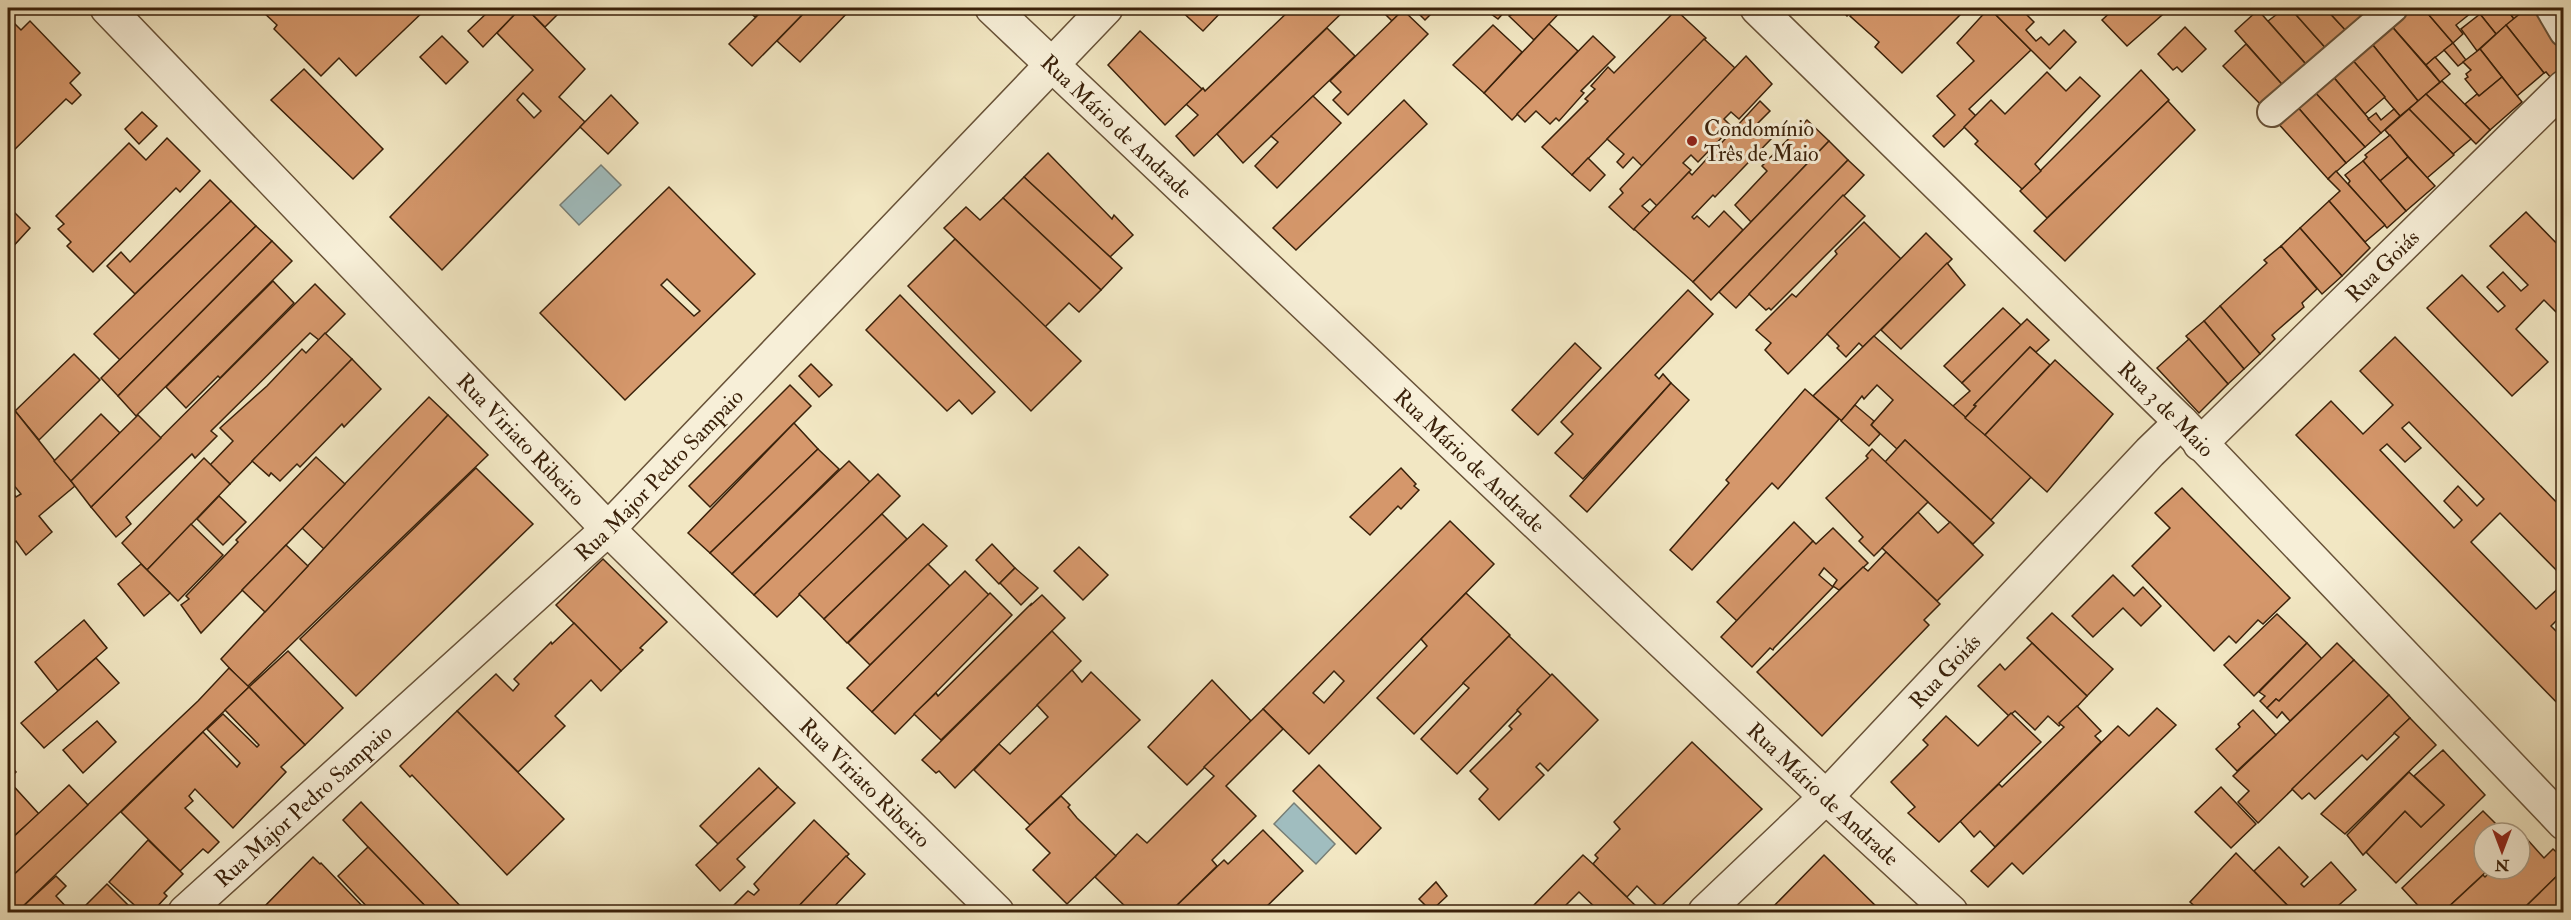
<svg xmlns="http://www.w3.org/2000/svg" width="2571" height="920" font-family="'IM FELL Double Pica',serif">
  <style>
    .water { fill: #a0bdbf; stroke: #777f77; stroke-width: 1.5 }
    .building { fill: #d5976b; stroke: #3a210a; stroke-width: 1.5; fill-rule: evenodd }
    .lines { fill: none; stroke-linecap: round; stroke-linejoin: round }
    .service-casing { stroke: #685238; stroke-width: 32 }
    .minor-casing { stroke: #685238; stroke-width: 36 }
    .service { stroke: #f7efd8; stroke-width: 28 }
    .minor { stroke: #f7efd8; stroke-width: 33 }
    .poi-dot { fill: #8f2418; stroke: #f7efd8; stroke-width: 2 }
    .labels { text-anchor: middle; stroke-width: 6; stroke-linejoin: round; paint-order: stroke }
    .street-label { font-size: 22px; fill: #3a210a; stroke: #f7efd8 }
    .poi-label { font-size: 22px; fill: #3a210a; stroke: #f7efd8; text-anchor: start }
  </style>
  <rect width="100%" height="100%" fill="#f2e7c3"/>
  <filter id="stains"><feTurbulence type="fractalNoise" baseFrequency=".00333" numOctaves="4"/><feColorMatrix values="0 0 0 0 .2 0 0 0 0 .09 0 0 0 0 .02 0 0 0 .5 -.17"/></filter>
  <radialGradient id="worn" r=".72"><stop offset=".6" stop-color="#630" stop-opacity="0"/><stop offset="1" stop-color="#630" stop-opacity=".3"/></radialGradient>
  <g class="water">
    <polygon points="601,165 621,185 579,225 560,205"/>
    <polygon points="1294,803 1335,844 1316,864 1274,824"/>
  </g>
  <g class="building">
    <polygon points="264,8 427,8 356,76 339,58 321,76 274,29 277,25 261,10"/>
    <polygon points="489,8 521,8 483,47 468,31 491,9"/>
    <path d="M521,8H526L585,69L559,97L585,122L442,270L390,217L533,70L497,33ZM523,93L541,111L534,118L517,100Z"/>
    <polygon points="526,8 564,8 545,27"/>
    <polygon points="745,8 765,8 755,17"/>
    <polygon points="765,8 809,8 752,66 729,44"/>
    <polygon points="809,8 852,8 800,62 777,41"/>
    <polygon points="1178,8 1225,8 1203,31"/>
    <polygon points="1292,8 1347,8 1194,156 1176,136 1198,115 1186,104 1203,88 1205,91"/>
    <polygon points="1379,8 1406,8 1392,21"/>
    <polygon points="1413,8 1437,8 1425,20"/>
    <polygon points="1483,8 1508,8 1498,19"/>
    <polygon points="1508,8 1564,8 1534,40 1509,16 1511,15 1506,10"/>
    <polygon points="1839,8 1855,8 1847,16"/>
    <polygon points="1855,8 1967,8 1902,73 1875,47 1879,42 1850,16"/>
    <polygon points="1989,8 2031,50 1969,109 1976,116 1944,147 1933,136 1955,115 1937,96 1974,61 1957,43"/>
    <polygon points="1993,8 2020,8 2034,22 2026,30 2036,41 2041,37 2049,45 2064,30 2076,42 2050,69 1991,10"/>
    <polygon points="2115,8 2170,8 2127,46 2102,20"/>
    <polygon points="2285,8 2290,8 2330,53 2311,70 2268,21"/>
    <polygon points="2290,8 2325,8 2349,34 2330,53"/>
    <polygon points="2325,8 2354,8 2365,20 2349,34"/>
    <polygon points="2354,8 2379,8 2365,20"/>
    <polygon points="2405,8 2423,8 2453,43 2426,65 2388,22"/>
    <polygon points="2423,8 2475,8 2476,9 2456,25 2463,34 2453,43"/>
    <polygon points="2475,8 2506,8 2514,19 2496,34"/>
    <polygon points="2506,8 2527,8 2514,19"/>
    <polygon points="2527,8 2535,8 2564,51 2564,66 2551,78 2546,72 2544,73 2506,25"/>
    <polygon points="1403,10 1428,34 1348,115 1333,100 1341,92 1330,81"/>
    <polygon points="1676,10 1706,38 1572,175 1542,147 1588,101 1585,99 1595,89 1591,86 1608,67 1614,73"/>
    <polygon points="2258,10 2311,70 2287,90 2235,31"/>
    <polygon points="2480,14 2496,34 2477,51 2461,29"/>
    <polygon points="10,19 21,30 30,21 80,73 70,83 81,95 72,104 66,99 8,156 8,21"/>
    <polygon points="2388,22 2440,82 2418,101 2368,39"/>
    <polygon points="1549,24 1578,51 1512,120 1484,93"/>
    <polygon points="1493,25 1522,52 1484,93 1453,65"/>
    <polygon points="2506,25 2544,73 2517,96 2480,49"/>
    <polygon points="2185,27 2206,49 2182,72 2177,67 2173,70 2158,54"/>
    <polygon points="1327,28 1355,56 1243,163 1217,134"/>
    <polygon points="1140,31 1202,89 1165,125 1108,65"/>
    <polygon points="442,36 468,62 446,84 420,57"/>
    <polygon points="1593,36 1615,57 1581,91 1584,93 1559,121 1556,118 1550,124 1536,111 1525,122 1517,114"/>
    <polygon points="1704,39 1735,68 1642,166 1633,157 1623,168 1617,162 1624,154 1607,139"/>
    <polygon points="2368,39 2418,101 2400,116 2349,56"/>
    <polygon points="2453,43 2466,60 2458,66 2444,50"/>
    <polygon points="2246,44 2287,90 2266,110 2223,66"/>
    <polygon points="2480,49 2502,77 2479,96 2465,79 2468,77 2466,74 2471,70 2463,62"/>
    <polygon points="1746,56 1772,84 1739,119 1731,112 1724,119 1732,127 1698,162 1691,155 1683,163 1691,170 1689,172 1657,206 1650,199 1642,206 1650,213 1634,230 1609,207 1623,193 1620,189"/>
    <polygon points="2349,56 2385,97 2365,114 2330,73"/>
    <polygon points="2435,57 2450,74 2440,82 2426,65"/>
    <polygon points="304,69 383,149 353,179 271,100"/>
    <polygon points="2141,70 2169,100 2047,218 2020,191"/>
    <polygon points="2047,72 2066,91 2080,77 2100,96 2035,164 2041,171 2022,189 1975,144 1978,141 1964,127 1991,100 2005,114"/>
    <polygon points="2330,73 2381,133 2365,147 2312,89"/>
    <polygon points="2502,77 2522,102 2490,130 2465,104 2477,94 2479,96"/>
    <polygon points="2442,81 2490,130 2476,144 2426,94"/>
    <polygon points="2312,89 2365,147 2346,163 2295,104"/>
    <polygon points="2426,94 2471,139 2453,154 2409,109"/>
    <polygon points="611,95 638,123 608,154 580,127"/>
    <polygon points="1313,96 1341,123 1277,188 1255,166 1278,142 1271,136"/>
    <polygon points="1404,100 1427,124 1296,250 1273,228"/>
    <polygon points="1760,101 1770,111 1757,124 1772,138 1715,197 1713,195 1692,217 1694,219 1697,216 1709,227 1724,211 1743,230 1693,282 1634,229 1689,172 1692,175"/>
    <polygon points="2168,101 2195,130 2065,261 2034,231"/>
    <polygon points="2295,104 2346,163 2328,179 2276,121"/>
    <polygon points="2394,109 2400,116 2381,133 2368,119 2376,113 2381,120"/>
    <polygon points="2409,109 2454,155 2427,178 2385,130"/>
    <polygon points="142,112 157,126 139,144 125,129"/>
    <polygon points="1807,120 1829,141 1751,222 1735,205 1767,171 1762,166"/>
    <polygon points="2390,135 2408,157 2380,181 2363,161 2367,157 2365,155"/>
    <polygon points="167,138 200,171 180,192 176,188 93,272 67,246 71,242 58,229 64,224 56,216 129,143 146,160"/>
    <polygon points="1829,141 1848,160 1711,300 1693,282"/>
    <polygon points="1048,153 1112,219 1114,215 1133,235 1110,257 1024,177"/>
    <polygon points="2408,157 2435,186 2406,211 2380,181"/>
    <polygon points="1588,158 1605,175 1590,191 1572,175"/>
    <polygon points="1848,160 1864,175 1736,308 1719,292"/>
    <polygon points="2363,161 2406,211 2387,228 2348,184 2350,181 2345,175"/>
    <polygon points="2336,171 2385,225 2365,242 2329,201 2340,191 2328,179"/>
    <polygon points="1024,177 1122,268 1101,290 1003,198"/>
    <polygon points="210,180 231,201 135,294 107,266 121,252 130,262"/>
    <path d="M669,187L755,274L625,400L540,313ZM667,279L700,311L694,316L661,285Z"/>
    <polygon points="1843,195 1865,216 1771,310 1769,308 1766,310 1749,294"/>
    <polygon points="1003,198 1101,290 1079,312 1069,303 1045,327 944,228 966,207 980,220"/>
    <polygon points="231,201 256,226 120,360 94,334"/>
    <polygon points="2329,201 2370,248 2342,276 2300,228"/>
    <polygon points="8,206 30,228 8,252"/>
    <polygon points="2526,212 2564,251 2564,320 2544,300 2516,329 2548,362 2512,396 2427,308 2462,275 2498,312 2505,306 2487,287 2503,272 2521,291 2528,285 2490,246"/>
    <polygon points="1864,222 1901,259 1788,374 1765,350 1771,343 1756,330 1792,294 1796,297 1837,254 1835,251"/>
    <polygon points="256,226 272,241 118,396 101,378"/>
    <polygon points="2300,228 2342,276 2322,294 2281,246"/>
    <polygon points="1926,233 1952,259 1863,347 1859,343 1846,357 1837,348 1839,346 1827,334"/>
    <polygon points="955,239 1081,361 1031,411 908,286"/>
    <polygon points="272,241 292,261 136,416 118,396"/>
    <polygon points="2281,246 2317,289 2302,303 2304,307 2272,335 2275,339 2260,354 2220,306 2267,263 2264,260"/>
    <polygon points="1947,263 1965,285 1901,349 1881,330"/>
    <polygon points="273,281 294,303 220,378 218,376 186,408 166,387"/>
    <polygon points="315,284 345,314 319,340 310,333 211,431 217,436 195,458 192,454 126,517 131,524 116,537 91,507"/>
    <polygon points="1688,290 1713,314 1655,375 1659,379 1663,374 1671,383 1583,479 1555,453 1573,434 1561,422"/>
    <polygon points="900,295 995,392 972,414 959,400 947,411 866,330"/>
    <polygon points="2220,306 2260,354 2244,369 2204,321"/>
    <polygon points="2003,308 2021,325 1962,383 1944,366"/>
    <polygon points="2027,319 2049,340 2036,352 2030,347 1974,405 1976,406 1965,418 1953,406 1970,391 1962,383"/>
    <polygon points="2204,321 2244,369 2228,384 2186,336"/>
    <polygon points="325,333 352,359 230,484 210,465 233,441 220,428 267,386 302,349 306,353"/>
    <polygon points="1874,336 2032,476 1991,520 1905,440 1897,449 1871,425 1893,400 1877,385 1864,399 1862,396 1842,421 1813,396"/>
    <path d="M2395,337L2564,510V578L2500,513L2471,542L2536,609L2564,583V624L2558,619L2551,626L2564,639V710L2296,435L2331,401L2363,434L2393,405L2360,371ZM2409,422L2484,499L2477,506L2458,486L2444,501L2462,520L2454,528L2380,450L2387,444L2405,462L2421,448L2402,428Z"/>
    <polygon points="2189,339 2228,384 2199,413 2157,368"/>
    <polygon points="1575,343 1601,368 1538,435 1512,410"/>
    <polygon points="2030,347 2050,365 1985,435 1965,418 1976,406 1974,405"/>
    <polygon points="74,354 100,380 39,440 15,411"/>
    <polygon points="352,359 381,389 344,427 342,424 300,467 297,464 280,481 271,473 269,476 252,461"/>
    <polygon points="2055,360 2113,414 2047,492 1985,435"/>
    <polygon points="811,364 832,385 819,397 799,376"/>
    <polygon points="1671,383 1689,400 1587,512 1570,496"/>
    <polygon points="790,385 811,406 710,507 689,486"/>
    <polygon points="1805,389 1839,419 1778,489 1772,483 1692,570 1670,550 1729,483 1726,480"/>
    <polygon points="429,397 448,415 324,549 302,528"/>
    <polygon points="8,402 75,486 39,516 52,532 26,555 16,541 8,547 8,486 16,497 21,494 12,483 8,486"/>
    <polygon points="1855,405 1874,421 1871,425 1880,434 1869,446 1841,421"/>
    <polygon points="101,414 120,433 71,481 54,461"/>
    <polygon points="138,415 161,438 91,507 71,481"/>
    <polygon points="448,415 488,455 247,687 221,659"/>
    <polygon points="794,423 818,449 710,553 688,533"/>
    <polygon points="1905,440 1994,523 1973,544 1885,462"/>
    <polygon points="818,449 839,469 732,574 710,553"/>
    <polygon points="1872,449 1928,502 1874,556 1859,541 1863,537 1826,498 1868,458 1866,456"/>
    <polygon points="316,457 345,484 201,633 181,605 189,599 186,596 238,542 236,540"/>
    <polygon points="204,458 230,484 147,570 122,543"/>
    <polygon points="849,461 870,482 754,595 732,574"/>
    <polygon points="476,468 533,524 356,696 300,639"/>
    <polygon points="1401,468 1416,484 1414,486 1419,490 1401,509 1398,506 1370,535 1350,517"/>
    <polygon points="878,474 900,496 777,617 754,595"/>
    <polygon points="2182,488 2290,598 2263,624 2258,620 2236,643 2229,636 2214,651 2132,566 2170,528 2155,513"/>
    <polygon points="219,496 246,522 223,545 197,519"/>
    <polygon points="1918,512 1938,533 1950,522 1983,555 1937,601 1882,548"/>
    <polygon points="882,514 907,539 824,619 799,594"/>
    <path d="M1450,521L1494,564L1309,754L1263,709ZM1334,671L1344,681L1324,703L1313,693Z"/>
    <polygon points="1794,522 1813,541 1737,621 1717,602"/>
    <polygon points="191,524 223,555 178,601 147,570"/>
    <polygon points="923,524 947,546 847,643 824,619"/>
    <polygon points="1833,528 1868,563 1839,590 1833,586 1837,580 1824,568 1819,575 1833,587 1774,648 1773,650 1770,648 1752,667 1721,637 1813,541 1816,544"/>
    <polygon points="992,544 1015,568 999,584 976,560"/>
    <polygon points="286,545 308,566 265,612 242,590"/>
    <polygon points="1079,547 1108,575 1083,600 1054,571"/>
    <polygon points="1886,552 1940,604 1924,620 1929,625 1822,736 1757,672 1863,567 1868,571"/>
    <polygon points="603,559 667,622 640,648 643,650 621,671 556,605"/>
    <polygon points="141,564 170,593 144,616 118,584"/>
    <polygon points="928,564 950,586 870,665 848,643"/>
    <polygon points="1015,568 1038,588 1021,605 1000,583"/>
    <polygon points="965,571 989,595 872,712 847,688"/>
    <polygon points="2113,575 2134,596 2143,587 2161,606 2141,626 2123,608 2093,637 2072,616"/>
    <polygon points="990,593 1012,615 895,734 872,712"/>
    <polygon points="1466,593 1510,635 1414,734 1377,698 1427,646 1421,639"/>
    <polygon points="1042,595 1065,618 941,740 914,714 936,693 938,696 1031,604 1031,605"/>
    <polygon points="2052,613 2113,669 2087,696 2027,638"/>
    <polygon points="2277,614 2307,643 2254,696 2224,665"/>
    <polygon points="84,620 107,648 58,691 35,662"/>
    <polygon points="574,623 621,671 601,691 591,680 555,716 565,726 518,772 457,711 496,674 513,691 519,684 514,679 551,642 552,644"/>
    <polygon points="1052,631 1081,661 955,788 939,771 936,773 922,760"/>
    <polygon points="1509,636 1551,676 1457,774 1421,739 1469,688 1463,683"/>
    <polygon points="2032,643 2087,696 2059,726 2048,716 2035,730 2015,711 2009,716 1978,686 2000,664 2005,670"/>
    <polygon points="2307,643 2322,659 2279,701 2276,699 2267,708 2260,701 2265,696 2259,692"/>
    <polygon points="2337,643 2354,660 2290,721 2282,712 2277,718 2267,708 2276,699 2279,701"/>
    <polygon points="288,651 343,708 305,745 249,687"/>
    <polygon points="96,658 119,683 44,748 21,723"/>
    <polygon points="2354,660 2389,695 2258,823 2238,802 2249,791 2233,776"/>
    <polygon points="229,668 249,687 17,912 8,912 8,880 198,701"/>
    <polygon points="1072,670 1082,682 1091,672 1140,720 1030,825 974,770 999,744 1010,754 1048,717 1037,705"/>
    <polygon points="1552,674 1598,720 1548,771 1540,763 1536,767 1544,775 1499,820 1479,799 1488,789 1470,771 1512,729 1509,726 1521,714 1517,710"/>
    <polygon points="1212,680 1251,721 1187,785 1148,747"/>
    <polygon points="249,687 305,745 281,767 286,772 233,828 195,789 189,796 193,801 185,808 219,842 208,853 203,849 180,871 121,812 203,732 237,767 240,763 207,729 223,714 257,747 259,745 225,710"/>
    <polygon points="2389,695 2410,718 2367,760 2362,755 2315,799 2309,793 2302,799 2292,789"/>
    <polygon points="2077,706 2101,731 2095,736 2101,742 1995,847 1980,831 1974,837 1960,821 1999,784 2002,787 2064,727 2059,723"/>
    <polygon points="2157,708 2176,725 2023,874 2012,863 1988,887 1971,871 2118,726 2129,736"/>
    <polygon points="1263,709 1283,729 1226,786 1256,816 1212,860 1217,866 1170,912 1131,912 1095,877 1137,834 1147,843 1214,776 1204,767"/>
    <polygon points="2253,710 2276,735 2237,771 2216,749 2240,727 2238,724"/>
    <polygon points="457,711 564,819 507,875 412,775 410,777 400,766"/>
    <polygon points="2011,713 2041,742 1939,842 1908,813 1915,807 1891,782 1928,745 1923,740 1946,716 1978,746"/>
    <polygon points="2410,718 2436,745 2345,834 2321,814 2399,737 2394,733"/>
    <polygon points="97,721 116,742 83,773 63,750"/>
    <polygon points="1692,742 1762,809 1659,908 1637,886 1627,897 1593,864 1598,858 1595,855 1620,829 1614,822"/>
    <polygon points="2443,750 2485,795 2396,883 2366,852 2405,811 2421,827 2444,805 2414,776"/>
    <polygon points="8,763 16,772 8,780"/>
    <polygon points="1319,765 1381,828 1356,854 1293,791"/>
    <polygon points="759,768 778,787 718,844 700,826"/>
    <polygon points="2409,772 2444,805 2421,827 2405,811 2363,855 2347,835"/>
    <polygon points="8,780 39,814 15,835 13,833 8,838"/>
    <polygon points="69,785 88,805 8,880 8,842"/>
    <polygon points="778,787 795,803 737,859 745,867 720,891 696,865"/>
    <polygon points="2221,787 2256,824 2231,848 2195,812"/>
    <polygon points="1061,796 1070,805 1068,807 1077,818 1116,856 1067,904 1033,870 1050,853 1026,829"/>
    <polygon points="361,802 466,912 431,912 368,847 343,820"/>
    <polygon points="2483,811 2505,833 2484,833 2484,869 2489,869 2443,912 2424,912 2402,888"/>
    <polygon points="814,820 849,854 793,912 727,912 748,891 754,895 759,890 754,884"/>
    <polygon points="1263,830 1303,871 1264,909 1267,912 1170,912 1224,860 1228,864"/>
    <polygon points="2526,838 2544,858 2553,849 2564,859 2564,869 2520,912 2443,912 2483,875 2485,877 2493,869 2520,869 2520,844"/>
    <polygon points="148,840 183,874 164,893 167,896 152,912 142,912 109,882"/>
    <polygon points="368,847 431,912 372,912 338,876"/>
    <polygon points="2279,847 2308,877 2301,884 2304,887 2331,862 2356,890 2331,912 2294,912 2254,871"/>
    <polygon points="2236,853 2291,909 2288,912 2201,912 2190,902"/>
    <polygon points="1583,855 1593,864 1642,912 1600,912 1579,892 1559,912 1537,912 1532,907"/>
    <polygon points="1824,855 1882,912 1768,912"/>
    <polygon points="846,856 865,874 829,912 796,912 800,909 797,908"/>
    <polygon points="313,857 320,864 321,863 368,912 268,912 263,908"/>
    <polygon points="2558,875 2564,878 2564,912 2520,912"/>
    <polygon points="56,876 66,886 56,896 71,912 17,912"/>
    <polygon points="1436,882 1447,896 1431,911 1419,899"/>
    <polygon points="107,884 135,912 79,912"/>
  </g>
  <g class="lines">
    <defs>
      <g id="service">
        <polyline points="2550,8 2564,32"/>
        <polyline points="2272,112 2393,8"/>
      </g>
      <g id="minor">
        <path id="s1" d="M107,8L608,529L997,912"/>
        <path id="s2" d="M992,8L1826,797L1951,912"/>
        <path id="s3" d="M1757,8L2181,422L2564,823"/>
        <path id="s4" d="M2200,444L2564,87"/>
        <path id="s5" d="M185,912L608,529L1106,8"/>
        <path id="s6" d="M1705,912L1826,797L2150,452L2181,422"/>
      </g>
    </defs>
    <use href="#service" class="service-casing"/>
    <use href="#minor" class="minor-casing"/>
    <use href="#service" class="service"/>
    <use href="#minor" class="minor"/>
  </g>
  <circle class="poi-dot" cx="1692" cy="141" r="6"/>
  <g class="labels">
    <g class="street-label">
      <text dy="8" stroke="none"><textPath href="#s2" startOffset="172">Rua Mário de Andrade</textPath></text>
      <text dy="8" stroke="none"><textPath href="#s4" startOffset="255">Rua Goiás</textPath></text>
      <text dy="8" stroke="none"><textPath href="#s3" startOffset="573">Rua 3 de Maio</textPath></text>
      <text dy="8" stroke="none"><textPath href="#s1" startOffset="598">Rua Viriato Ribeiro</textPath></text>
      <text dy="8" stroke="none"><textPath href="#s2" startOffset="658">Rua Mário de Andrade</textPath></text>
      <text dy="8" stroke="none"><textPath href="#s5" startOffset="645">Rua Major Pedro Sampaio</textPath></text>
      <text dy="8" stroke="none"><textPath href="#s6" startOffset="340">Rua Goiás</textPath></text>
      <text dy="8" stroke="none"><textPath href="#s1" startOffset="1084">Rua Viriato Ribeiro</textPath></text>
      <text dy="8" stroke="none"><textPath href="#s2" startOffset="1144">Rua Mário de Andrade</textPath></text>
      <text dy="8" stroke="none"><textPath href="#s5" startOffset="159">Rua Major Pedro Sampaio</textPath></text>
    </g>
    <g class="poi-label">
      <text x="1704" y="136">Condomínio<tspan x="1704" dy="25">Três de Maio</tspan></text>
    </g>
  </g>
  <rect width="2571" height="920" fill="none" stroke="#f2e7c3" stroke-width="30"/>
  <rect x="9" y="9" width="2553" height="902" fill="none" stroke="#3a210a" stroke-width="3"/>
  <rect x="15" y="15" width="2541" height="890" fill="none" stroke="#3a210a" stroke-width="1.5"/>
  <g transform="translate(2502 851) rotate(180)"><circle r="28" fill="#f7efd8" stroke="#ab9d86" stroke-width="1.5"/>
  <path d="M0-4.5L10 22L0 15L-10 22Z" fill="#8f2418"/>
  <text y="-9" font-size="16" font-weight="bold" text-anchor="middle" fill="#3a210a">N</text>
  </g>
  <rect width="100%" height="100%" filter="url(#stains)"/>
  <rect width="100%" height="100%" fill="url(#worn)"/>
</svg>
